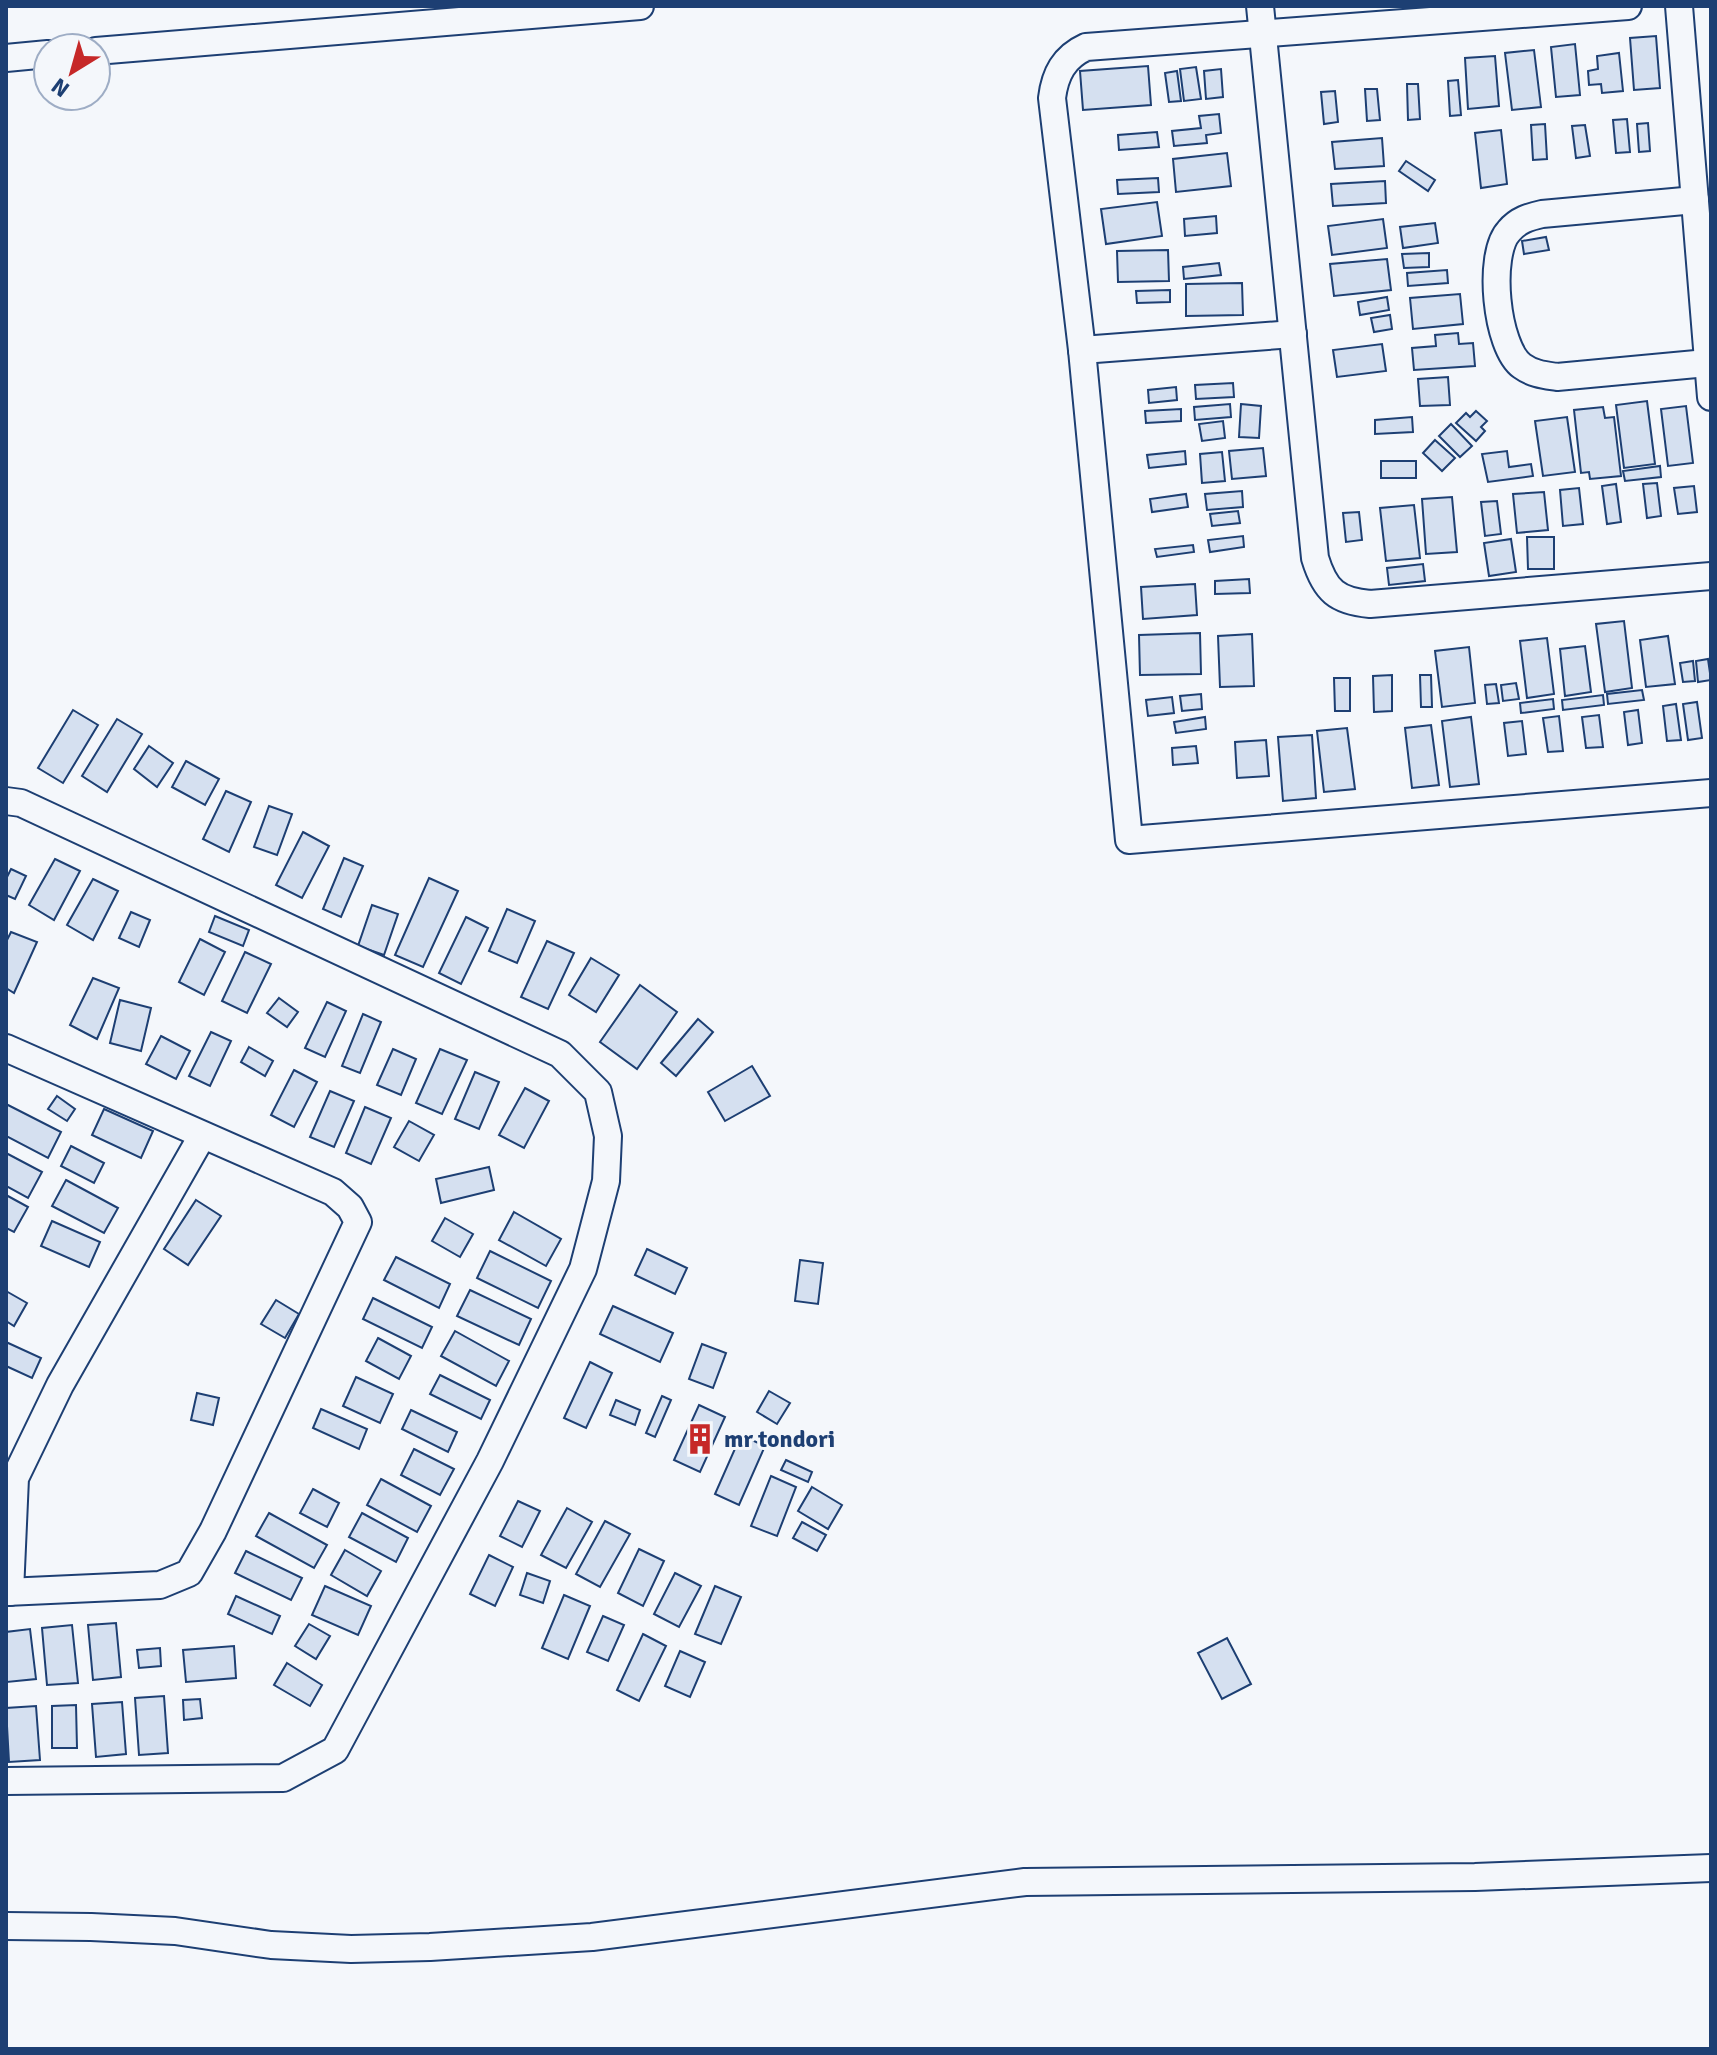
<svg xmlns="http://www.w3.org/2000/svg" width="1717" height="2055" font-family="Signika,sans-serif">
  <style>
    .building { fill: #d5e0f0; stroke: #1d3f73; stroke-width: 2 }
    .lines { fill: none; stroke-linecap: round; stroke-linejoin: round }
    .minor-casing { stroke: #1d3f73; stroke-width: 30 }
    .minor { stroke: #f4f7fb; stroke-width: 26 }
    .labels { text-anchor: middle; stroke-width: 6; stroke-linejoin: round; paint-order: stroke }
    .poi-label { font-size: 24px; font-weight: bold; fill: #1d3f73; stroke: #f4f7fb; text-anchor: start }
  </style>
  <rect width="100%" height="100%" fill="#f4f7fb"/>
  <g class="building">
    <polygon points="1656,36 1660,88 1634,90 1630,38"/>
    <polygon points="1575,44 1580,95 1556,97 1551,47"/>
    <polygon points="1534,50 1541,107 1512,110 1505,53"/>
    <polygon points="1619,53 1623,91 1602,93 1601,84 1589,85 1588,71 1598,69 1597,56"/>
    <polygon points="1495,56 1499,106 1468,109 1465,58"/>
    <polygon points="1148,66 1151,105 1083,110 1080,71"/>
    <polygon points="1196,67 1201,99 1184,101 1180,69"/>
    <polygon points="1221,69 1223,97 1206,99 1204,71"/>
    <polygon points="1177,71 1181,101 1169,102 1165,73"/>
    <polygon points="1458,80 1461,115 1450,116 1448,81"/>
    <polygon points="1407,84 1418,84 1420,119 1408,120"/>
    <polygon points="1365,89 1377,89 1380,120 1367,121"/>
    <polygon points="1335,91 1338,122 1324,124 1321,92"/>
    <polygon points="1219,114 1221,133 1206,135 1207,143 1174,146 1172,131 1201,128 1199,116"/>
    <polygon points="1627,119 1630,152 1616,153 1613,120"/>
    <polygon points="1648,123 1650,151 1639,152 1637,124"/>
    <polygon points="1545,124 1547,159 1533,160 1531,125"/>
    <polygon points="1585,125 1590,156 1576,158 1572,126"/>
    <polygon points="1501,130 1507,184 1481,188 1475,133"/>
    <polygon points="1157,132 1159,147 1119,150 1118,135"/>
    <polygon points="1382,138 1384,166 1335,169 1332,142"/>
    <polygon points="1227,153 1231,186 1176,192 1173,159"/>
    <polygon points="1406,161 1435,180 1428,191 1399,171"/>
    <polygon points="1158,178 1159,192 1118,194 1117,180"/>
    <polygon points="1385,181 1386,203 1333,206 1331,184"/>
    <polygon points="1157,202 1162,236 1106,244 1101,209"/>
    <polygon points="1216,216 1217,233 1185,236 1184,219"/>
    <polygon points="1383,219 1387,248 1332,255 1328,226"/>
    <polygon points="1435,223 1438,243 1403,248 1400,227"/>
    <polygon points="1546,237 1549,250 1524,254 1522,241"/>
    <polygon points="1168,250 1169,281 1118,282 1117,251"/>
    <polygon points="1429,253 1429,267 1404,268 1402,254"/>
    <polygon points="1387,259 1391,290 1334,296 1330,264"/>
    <polygon points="1219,263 1221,275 1184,279 1183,267"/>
    <polygon points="1447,270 1448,283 1408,286 1407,273"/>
    <polygon points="1242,283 1243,315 1186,316 1186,284"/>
    <polygon points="1170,290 1170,302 1137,303 1136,291"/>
    <polygon points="1460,294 1463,324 1413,329 1410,298"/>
    <polygon points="1387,297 1389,310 1360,315 1358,302"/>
    <polygon points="1390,315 1392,329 1374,332 1371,318"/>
    <polygon points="1458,333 1459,344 1473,343 1475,366 1414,370 1412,348 1436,346 1435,335"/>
    <polygon points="1382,344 1386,371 1337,377 1333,350"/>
    <polygon points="1448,377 1450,405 1420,406 1418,379"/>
    <polygon points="1233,383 1234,397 1196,399 1195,385"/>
    <polygon points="1176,387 1177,400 1149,403 1148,390"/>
    <polygon points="1647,401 1655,464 1624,468 1616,405"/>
    <polygon points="1230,404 1231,417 1195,420 1194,407"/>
    <polygon points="1241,404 1261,406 1259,438 1239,437"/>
    <polygon points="1686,406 1693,463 1668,466 1661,409"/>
    <polygon points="1603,407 1605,418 1614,417 1621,476 1590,479 1589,472 1581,473 1574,410"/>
    <polygon points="1181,409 1181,421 1146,423 1145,411"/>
    <polygon points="1476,411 1487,421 1481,427 1485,431 1476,441 1456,423 1466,413 1470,417"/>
    <polygon points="1412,417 1413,432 1375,434 1375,420"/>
    <polygon points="1567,417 1575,472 1543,476 1535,421"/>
    <polygon points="1223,421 1225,438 1202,441 1199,424"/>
    <polygon points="1451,424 1472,446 1460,457 1439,436"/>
    <polygon points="1435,440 1455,458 1442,471 1423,453"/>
    <polygon points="1263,448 1266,476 1232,479 1229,451"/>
    <polygon points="1185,451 1186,464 1149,468 1147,455"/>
    <polygon points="1507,451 1509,467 1531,464 1533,476 1488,482 1482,454"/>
    <polygon points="1222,452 1225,481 1202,483 1200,454"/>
    <rect x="1381" y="461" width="35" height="17"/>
    <polygon points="1660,466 1661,477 1625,481 1623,471"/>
    <polygon points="1657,483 1661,516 1647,518 1643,484"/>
    <polygon points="1616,484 1621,522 1607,524 1602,486"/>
    <polygon points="1694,486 1697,512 1678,514 1674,488"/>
    <polygon points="1579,488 1583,524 1563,526 1560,490"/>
    <polygon points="1242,491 1243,507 1207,510 1205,494"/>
    <polygon points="1544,492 1548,530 1517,533 1513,494"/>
    <polygon points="1186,494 1188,507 1152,512 1150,499"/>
    <polygon points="1452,497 1457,552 1426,554 1422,499"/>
    <polygon points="1497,501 1501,534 1485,536 1481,502"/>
    <polygon points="1414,505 1420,558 1386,561 1380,508"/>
    <polygon points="1238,511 1240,523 1212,526 1210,514"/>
    <polygon points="1359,512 1362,540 1346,542 1343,513"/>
    <polygon points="1243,536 1244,547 1210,552 1208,540"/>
    <polygon points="1527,537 1554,537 1554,569 1528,569"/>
    <polygon points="1511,539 1516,572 1489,576 1484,543"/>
    <polygon points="1193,545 1194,552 1157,557 1155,549"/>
    <polygon points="1423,564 1425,581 1389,585 1387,568"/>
    <polygon points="1249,579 1250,593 1215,594 1215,581"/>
    <polygon points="1195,584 1197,615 1143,619 1141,587"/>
    <polygon points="1624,621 1632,688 1605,692 1596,624"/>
    <polygon points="1200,633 1201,674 1140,675 1139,635"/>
    <polygon points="1252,634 1254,686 1220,687 1218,636"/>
    <polygon points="1668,636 1675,684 1646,687 1640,640"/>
    <polygon points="1547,638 1554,694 1527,698 1520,641"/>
    <polygon points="1585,646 1591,692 1565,696 1560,649"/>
    <polygon points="1469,647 1475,703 1442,707 1435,651"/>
    <polygon points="1708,659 1711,680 1698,682 1696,661"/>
    <polygon points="1693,661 1695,681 1683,682 1680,663"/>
    <polygon points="1392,675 1392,711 1374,712 1373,676"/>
    <polygon points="1420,675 1431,675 1432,707 1421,707"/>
    <polygon points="1334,678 1350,678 1350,711 1335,711"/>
    <polygon points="1516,683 1519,699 1503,701 1501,685"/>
    <polygon points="1496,684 1499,703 1487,704 1485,685"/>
    <polygon points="1642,690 1644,700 1608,704 1607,694"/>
    <polygon points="1201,694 1202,709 1182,711 1180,696"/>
    <polygon points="1603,695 1604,705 1563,710 1562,700"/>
    <polygon points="1172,697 1174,713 1148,716 1146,700"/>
    <polygon points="1553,699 1554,709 1521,713 1520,703"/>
    <polygon points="1697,702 1702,738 1688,740 1683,704"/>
    <polygon points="1676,704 1681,740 1667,741 1663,706"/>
    <polygon points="73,710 98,725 63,783 38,768"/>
    <polygon points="1638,710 1642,743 1628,745 1624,712"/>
    <polygon points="1599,715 1603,747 1586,748 1582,717"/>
    <polygon points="1559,716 1563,751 1548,752 1543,718"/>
    <polygon points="1205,717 1206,729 1176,733 1174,722"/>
    <polygon points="1471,717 1479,784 1450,787 1442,721"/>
    <polygon points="117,719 142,734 107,792 82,776"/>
    <polygon points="1522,721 1526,754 1508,756 1504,723"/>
    <polygon points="1431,725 1439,785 1412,788 1405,728"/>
    <polygon points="1347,728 1355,789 1324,792 1317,731"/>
    <polygon points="1312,735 1316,798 1283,801 1278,737"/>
    <polygon points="1266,740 1269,776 1237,778 1235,742"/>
    <polygon points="149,746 173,763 157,787 134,769"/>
    <polygon points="1196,746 1198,763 1173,765 1172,748"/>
    <polygon points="186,761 219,779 205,805 172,787"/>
    <polygon points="226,791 251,802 229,852 203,839"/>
    <polygon points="269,806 292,814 277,855 254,847"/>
    <polygon points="303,832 329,846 302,898 276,885"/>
    <polygon points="344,858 363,866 341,917 323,909"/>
    <polygon points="55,859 80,871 54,920 29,905"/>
    <polygon points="11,869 26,876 15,899 6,895 6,879"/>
    <polygon points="429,878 458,891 423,967 395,955"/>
    <polygon points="93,879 118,891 93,940 67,925"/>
    <polygon points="372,905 398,914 384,955 358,946"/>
    <polygon points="507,909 535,921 517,963 489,951"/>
    <polygon points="131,912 150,920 139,947 119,938"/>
    <polygon points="215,916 249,930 243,946 209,932"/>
    <polygon points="466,917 488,928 461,984 439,973"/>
    <polygon points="11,932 37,942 14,993 6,988 6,942"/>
    <polygon points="200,939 225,952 204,995 179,982"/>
    <polygon points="547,941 574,953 548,1009 521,997"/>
    <polygon points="245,952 271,964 247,1013 222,1001"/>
    <polygon points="591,958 619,975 596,1012 569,995"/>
    <polygon points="93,978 119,988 97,1039 70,1025"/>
    <polygon points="640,985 677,1012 637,1069 600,1042"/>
    <polygon points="279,998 298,1012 287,1027 267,1013"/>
    <polygon points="120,1000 151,1008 141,1051 110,1043"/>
    <polygon points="327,1002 346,1011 325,1057 305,1048"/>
    <polygon points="363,1014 381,1022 360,1073 342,1066"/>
    <polygon points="698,1019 713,1032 676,1076 661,1063"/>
    <polygon points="211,1032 231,1041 210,1086 189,1076"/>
    <polygon points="161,1036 190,1051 176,1079 146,1064"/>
    <polygon points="249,1047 273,1061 265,1076 241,1062"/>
    <polygon points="393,1049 416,1059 401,1095 377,1085"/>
    <polygon points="440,1049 467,1060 442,1114 416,1103"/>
    <polygon points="752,1066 770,1096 725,1121 708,1092"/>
    <polygon points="294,1070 317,1082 294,1127 271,1115"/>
    <polygon points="475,1072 499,1082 479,1129 455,1119"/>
    <polygon points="525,1088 549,1101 524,1148 499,1135"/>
    <polygon points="330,1091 354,1101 334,1147 310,1137"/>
    <polygon points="57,1096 75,1109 67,1121 48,1109"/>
    <polygon points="6,1104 61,1132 48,1158 6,1136"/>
    <polygon points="365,1107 391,1118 371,1164 346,1153"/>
    <polygon points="104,1109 153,1131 141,1158 92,1135"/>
    <polygon points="409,1121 434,1135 419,1161 394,1147"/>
    <polygon points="71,1146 104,1163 94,1183 61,1166"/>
    <polygon points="6,1153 42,1172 28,1198 6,1186"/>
    <polygon points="489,1167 494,1190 441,1203 436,1179"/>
    <polygon points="66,1180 118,1208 104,1233 52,1206"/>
    <polygon points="6,1195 28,1207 14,1232 6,1228"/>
    <polygon points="196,1200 221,1216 188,1265 164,1249"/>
    <polygon points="514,1212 561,1239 546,1266 499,1240"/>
    <polygon points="445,1218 473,1234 460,1257 432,1241"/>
    <polygon points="52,1221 100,1242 89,1267 41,1246"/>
    <polygon points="647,1249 687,1268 675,1294 635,1275"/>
    <polygon points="490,1251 551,1281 538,1308 477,1278"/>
    <polygon points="396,1257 450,1284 439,1308 384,1280"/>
    <polygon points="800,1260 823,1263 818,1304 795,1301"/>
    <polygon points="470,1290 531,1319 519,1345 457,1316"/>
    <polygon points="6,1291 27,1303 14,1326 6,1321"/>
    <polygon points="373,1298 432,1327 422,1348 363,1319"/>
    <polygon points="276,1300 299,1314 285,1338 261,1324"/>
    <polygon points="613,1306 673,1333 660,1362 600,1334"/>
    <polygon points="455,1331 509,1361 496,1386 441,1356"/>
    <polygon points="378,1338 411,1356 399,1379 366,1361"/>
    <polygon points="6,1342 41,1358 32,1378 6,1366"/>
    <polygon points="702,1344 726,1353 713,1388 689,1379"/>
    <polygon points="590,1362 612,1373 586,1428 564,1418"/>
    <polygon points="440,1375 490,1400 481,1419 430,1394"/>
    <polygon points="356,1377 393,1394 380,1423 343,1406"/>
    <polygon points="769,1391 790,1403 777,1424 757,1412"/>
    <polygon points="197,1393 219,1398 213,1425 191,1420"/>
    <polygon points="662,1396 671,1400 655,1437 646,1433"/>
    <polygon points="616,1400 640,1410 635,1425 610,1415"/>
    <polygon points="699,1405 725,1417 700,1472 674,1460"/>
    <polygon points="321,1409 367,1429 359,1449 313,1428"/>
    <polygon points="411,1410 457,1432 448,1452 402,1429"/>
    <polygon points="741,1435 765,1446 739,1505 715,1494"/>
    <polygon points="414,1449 454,1469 440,1495 401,1475"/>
    <polygon points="786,1460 812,1472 808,1482 781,1470"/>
    <polygon points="771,1476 796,1487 777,1536 751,1526"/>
    <polygon points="381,1479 431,1506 417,1532 367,1505"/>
    <polygon points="812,1487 842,1505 828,1529 798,1511"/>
    <polygon points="313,1489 339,1503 327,1527 300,1513"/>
    <polygon points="518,1501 540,1511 522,1547 500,1536"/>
    <polygon points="567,1508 592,1522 566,1568 541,1555"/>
    <polygon points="269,1513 327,1545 314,1568 256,1536"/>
    <polygon points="362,1513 408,1538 396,1562 349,1537"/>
    <polygon points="605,1521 630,1534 600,1587 576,1574"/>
    <polygon points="802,1522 826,1535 817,1551 793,1538"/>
    <polygon points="639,1549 664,1561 643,1606 618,1593"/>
    <polygon points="345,1550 381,1571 367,1596 331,1575"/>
    <polygon points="246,1551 302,1578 291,1600 235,1573"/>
    <polygon points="489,1555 513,1567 495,1606 470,1594"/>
    <polygon points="527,1573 550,1581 543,1603 520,1595"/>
    <polygon points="675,1573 701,1586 679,1627 654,1614"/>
    <polygon points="325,1586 371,1606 358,1635 312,1615"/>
    <polygon points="715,1586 741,1597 721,1644 695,1634"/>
    <polygon points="564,1595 590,1606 568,1659 542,1648"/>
    <polygon points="236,1596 280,1616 272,1634 228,1614"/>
    <polygon points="603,1616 624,1625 608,1661 587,1652"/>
    <polygon points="116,1623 121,1677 93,1680 88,1625"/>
    <polygon points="309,1624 330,1636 316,1659 295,1646"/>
    <polygon points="72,1625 78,1683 47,1685 42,1628"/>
    <polygon points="30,1629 36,1679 7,1682 6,1632"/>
    <polygon points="643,1634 666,1646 639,1701 617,1690"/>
    <polygon points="1227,1638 1251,1684 1222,1699 1198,1653"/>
    <polygon points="234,1646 236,1678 186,1682 183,1650"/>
    <polygon points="160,1648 161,1666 139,1668 137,1650"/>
    <polygon points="680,1651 705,1662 690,1697 665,1686"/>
    <polygon points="287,1663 322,1685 310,1706 274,1685"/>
    <polygon points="164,1696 168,1753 139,1755 135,1698"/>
    <polygon points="200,1699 202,1718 184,1720 183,1700"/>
    <polygon points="122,1702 126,1754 96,1757 92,1704"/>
    <polygon points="76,1705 77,1748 52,1748 52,1706"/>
    <polygon points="36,1706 40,1760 9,1762 6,1708"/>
  </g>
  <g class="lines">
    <defs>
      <g id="minor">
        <path d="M1260,6L1315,558C1325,591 1337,601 1370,604L1711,576"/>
        <path d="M1628,6L1086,47C1064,57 1055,74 1052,98L1082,350L1129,840L1711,793"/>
        <polyline points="1679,6 1711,397"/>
        <polyline points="96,51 640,6"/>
        <polyline points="6,58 48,54"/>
        <path d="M1695,200L1542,214C1529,217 1518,220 1509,231C1487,254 1496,347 1522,366C1533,374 1544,375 1557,377L1707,363"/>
        <polyline points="1082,350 1293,334"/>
        <polyline points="6,801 21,803 560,1054 598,1092 608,1136 606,1181 583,1269 490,1461 335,1750 283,1778 6,1781"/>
        <polyline points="6,1048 333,1192 350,1207 358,1222 213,1531 189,1573 160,1585 6,1592"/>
        <polyline points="10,1592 15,1478 60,1385 202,1136"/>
        <polyline points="6,1926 91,1927 175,1931 271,1945 351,1949 430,1947 592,1937 1025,1882 1475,1877 1711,1868"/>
      </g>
    </defs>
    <use href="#minor" class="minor-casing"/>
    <use href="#minor" class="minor"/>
  </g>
  <defs>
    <symbol id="building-bare" viewBox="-9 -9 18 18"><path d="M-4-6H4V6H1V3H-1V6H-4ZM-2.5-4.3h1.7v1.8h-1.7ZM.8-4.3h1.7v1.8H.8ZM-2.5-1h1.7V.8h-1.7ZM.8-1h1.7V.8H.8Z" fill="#c62828" stroke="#f4f7fb" stroke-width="2.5" paint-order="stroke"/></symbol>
  </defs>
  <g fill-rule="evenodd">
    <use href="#building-bare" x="678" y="1417" width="44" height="44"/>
  </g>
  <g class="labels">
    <g class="poi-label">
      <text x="724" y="1447">mr tondori</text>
    </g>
  </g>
  <rect width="1717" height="2055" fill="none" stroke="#1d3f73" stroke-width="16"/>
  <g transform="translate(72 72) rotate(217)"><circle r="38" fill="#f4f7fb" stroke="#9eadc5" stroke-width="2"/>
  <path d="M0-6L14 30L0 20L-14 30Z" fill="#c62828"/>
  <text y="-12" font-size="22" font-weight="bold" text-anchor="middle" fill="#1d3f73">N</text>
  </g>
</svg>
